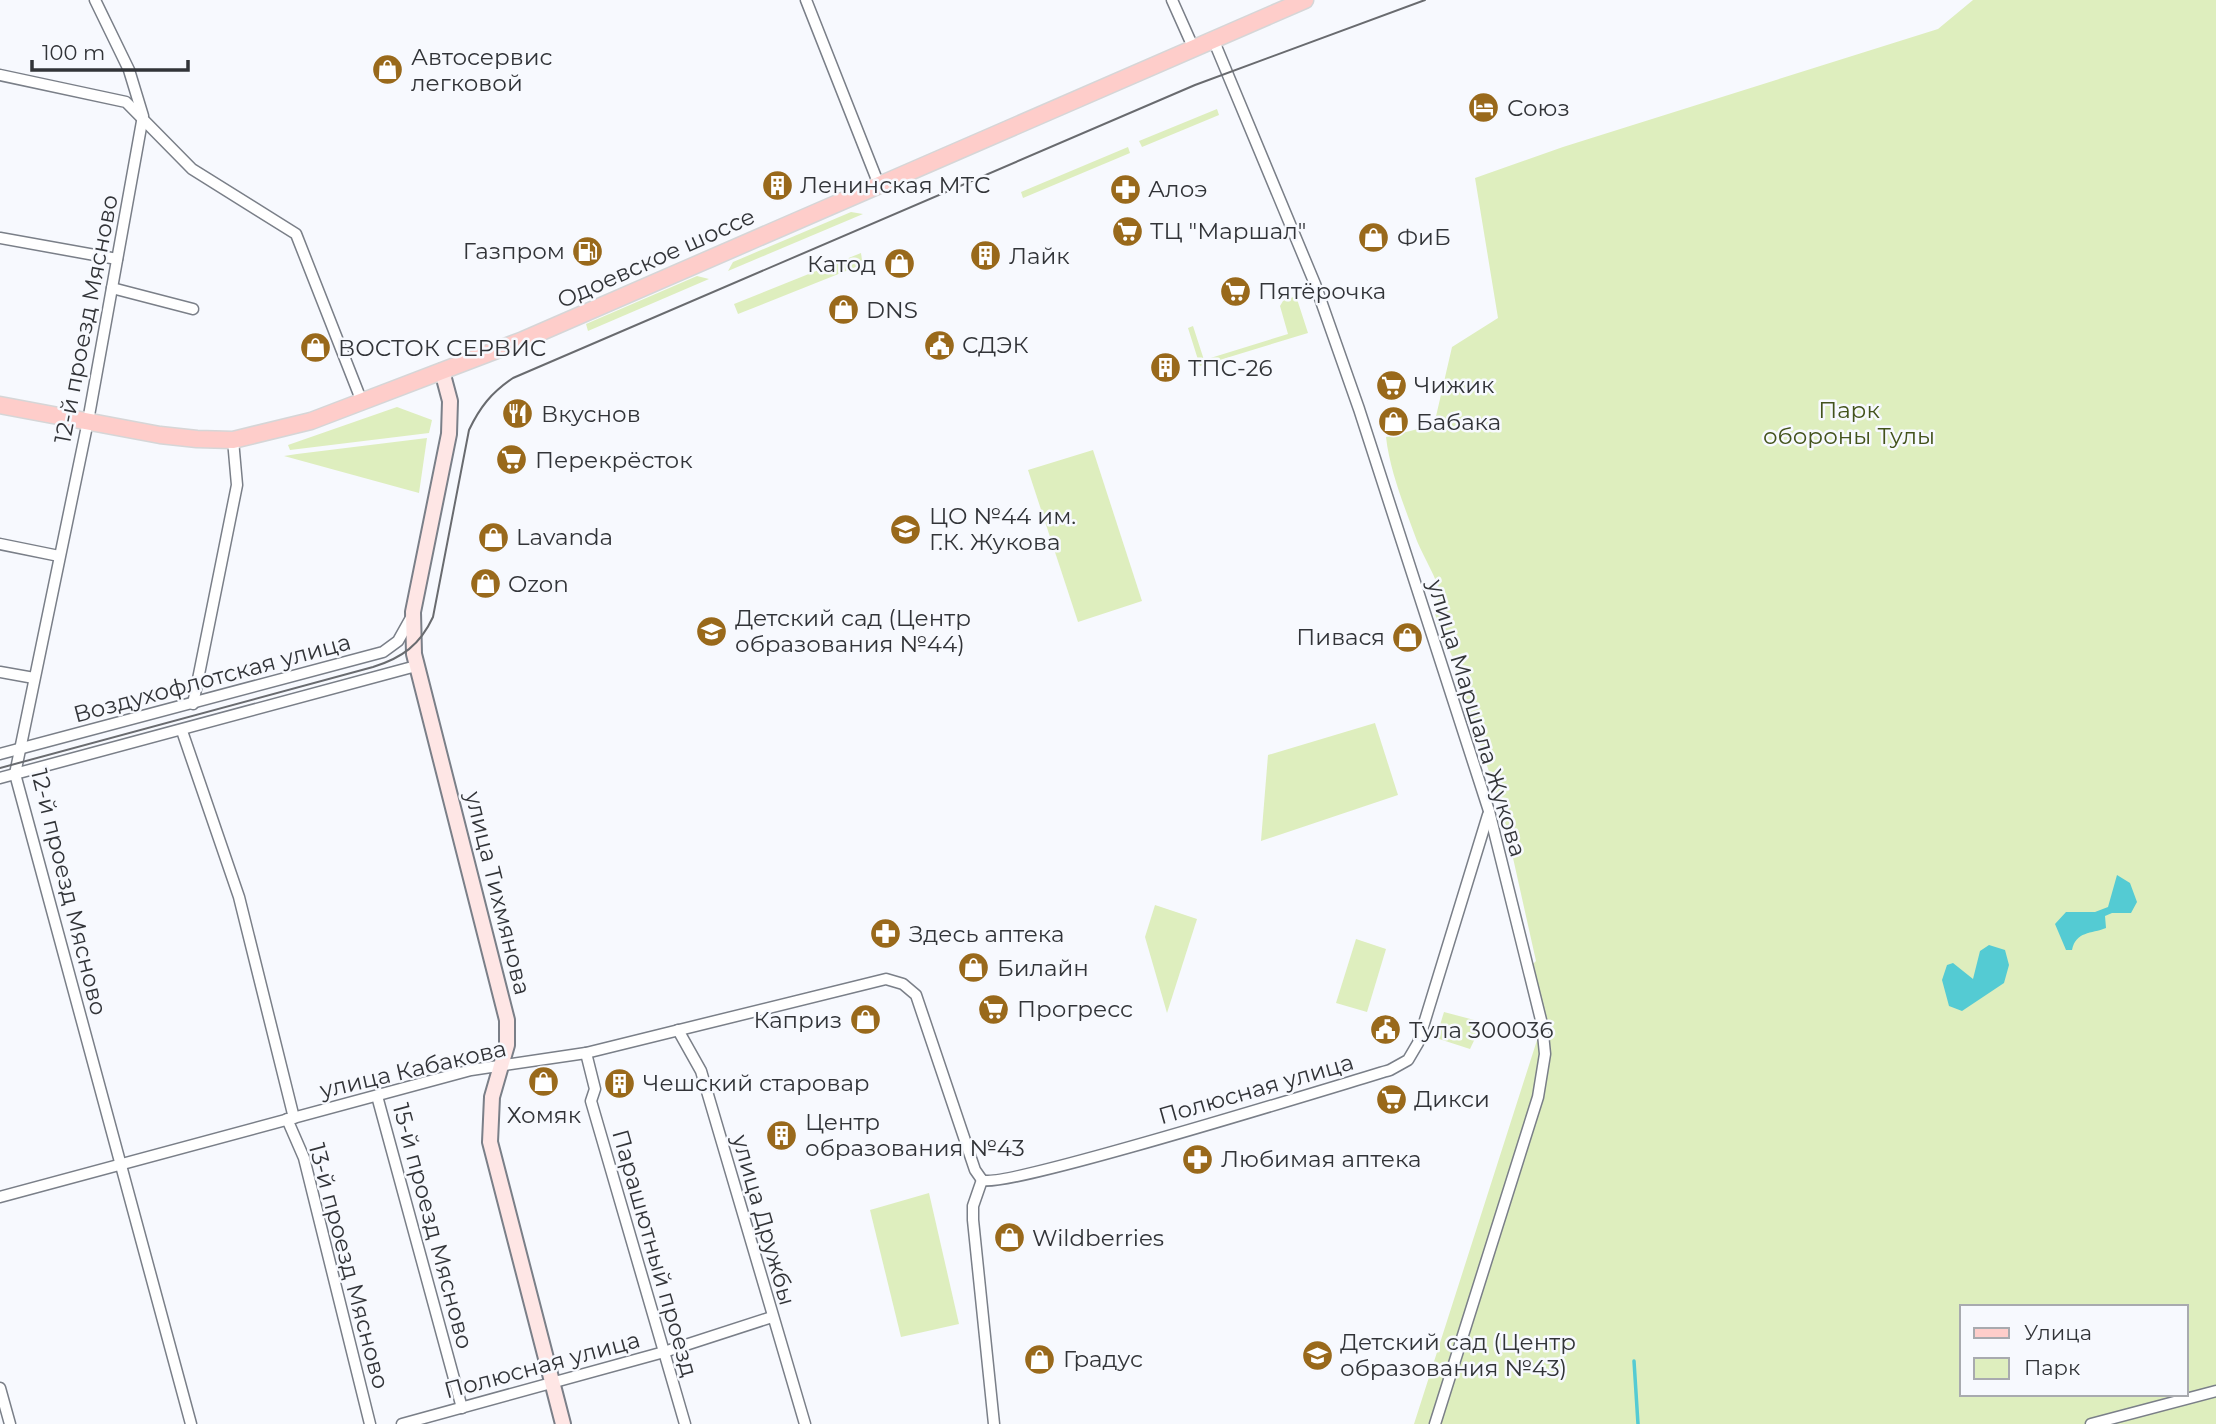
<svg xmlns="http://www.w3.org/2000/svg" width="2216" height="1424" font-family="Montserrat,sans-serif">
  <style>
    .green { fill: #deeebe; fill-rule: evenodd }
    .water { fill: #54cbd3 }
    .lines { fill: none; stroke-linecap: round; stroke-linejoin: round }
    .stream { stroke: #54cbd3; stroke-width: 3.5 }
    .street-casing { stroke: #7a7f88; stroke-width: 13 }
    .secondary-casing { stroke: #7a7f88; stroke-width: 18 }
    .primary-casing { stroke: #d6d6d7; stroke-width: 19 }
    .street { stroke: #fff; stroke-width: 10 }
    .secondary { stroke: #fee6e5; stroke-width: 14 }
    .primary { stroke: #fecdca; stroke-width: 16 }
    .tram { stroke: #696b6f; stroke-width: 2 }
    .labels { text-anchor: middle; stroke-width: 5; stroke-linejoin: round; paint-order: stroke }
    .poi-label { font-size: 23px; fill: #323438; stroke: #f7f9fe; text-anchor: start }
    .street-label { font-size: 23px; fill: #323438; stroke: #f7f9fe }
    .park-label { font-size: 23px; fill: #43531c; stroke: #f7f9fe }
  </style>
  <rect width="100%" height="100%" fill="#f7f9fe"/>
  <g class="green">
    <path d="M1973,0H2216V1424H1414L1539,1034L1525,972L1536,961L1505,822L1452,656L1439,629L1433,606L1441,596C1436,576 1425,560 1417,541C1405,508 1390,472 1386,437L1434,425L1452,347L1498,318L1475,178L1563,147L1938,29ZM1962,1307H2186V1394H1962Z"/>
    <polygon points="1217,109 1219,115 1142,147 1139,141"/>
    <polygon points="1128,147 1130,153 1023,198 1021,192"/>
    <polygon points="851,212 863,214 728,271 733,262"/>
    <polygon points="861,253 862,260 856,267 738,314 734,304"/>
    <polygon points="697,276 709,279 588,331 586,324"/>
    <polygon points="1296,296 1308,333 1200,366 1188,328 1193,326 1204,360 1288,334 1280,306 1283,301"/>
    <polygon points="397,407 432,420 429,433 290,450 288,445"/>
    <polygon points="427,438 419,493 284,456 297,454"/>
    <polygon points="1093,450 1142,601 1078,622 1028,470"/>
    <polygon points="1375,723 1398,795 1261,841 1268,755"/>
    <polygon points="1155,905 1197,919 1167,1013 1145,937"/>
    <polygon points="1356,939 1386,949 1367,1012 1336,1003"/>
    <polygon points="1444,1012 1478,1021 1480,1028 1470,1049 1436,1038"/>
    <polygon points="929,1193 959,1324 901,1337 870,1210"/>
  </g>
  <g class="water">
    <path d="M2117,875L2130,883L2137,902L2131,913H2112L2105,916L2106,928C2091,934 2076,931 2072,950H2066L2055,924L2066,912H2095L2108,907Z"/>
    <polygon points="1989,945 2005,950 2009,965 2004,983 1962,1011 1949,1006 1942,980 1947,965 1953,963 1973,979 1980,951"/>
  </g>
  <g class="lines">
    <polyline class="stream" points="1634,1361 1638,1424"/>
    <defs>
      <g id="street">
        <polyline points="95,0 129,70 143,116 88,421 15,774 191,1424"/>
        <polyline points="806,0 879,185"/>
        <polyline points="1172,0 1193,47"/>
        <polyline points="1213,39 1315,284 1359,409 1489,811 1542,1024 1545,1054 1538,1097 1435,1424"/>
        <polyline points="0,75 126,102 192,169 296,234 362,402"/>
        <polyline points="0,238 117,259"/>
        <polyline points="112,288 193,309"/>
        <polyline points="0,544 59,556"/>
        <polyline points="0,672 34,678"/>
        <polyline points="193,704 237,485 233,440"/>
        <polyline points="182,731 239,897 294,1118"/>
        <polyline points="0,754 383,652 398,641 412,616"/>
        <polyline points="0,778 416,666"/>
        <polyline points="678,1030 701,1071 805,1424"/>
        <polyline points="586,1053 595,1089 591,1101 685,1424"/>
        <polyline points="377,1096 462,1408"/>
        <polyline points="287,1119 304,1158 370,1424"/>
        <path d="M982,1180C1003,1190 1342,1084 1390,1070L1408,1060L1418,1043L1488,815"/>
        <polyline points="982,1180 973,1206 973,1220 994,1424"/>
        <polyline points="0,1197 471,1070 586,1053 886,979 903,984 916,995 975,1170 982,1180"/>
        <polyline points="0,1388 10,1424"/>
        <polyline points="402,1424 664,1352 772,1317"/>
        <polyline points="2091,1424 2216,1391"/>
      </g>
      <polyline id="secondary" points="442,371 450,401 449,434 413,612 414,654 507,1020 507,1045 492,1097 490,1142 563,1424"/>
      <polyline id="primary" points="0,405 160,435 197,439 233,440 311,421 523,340 1305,0"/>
    </defs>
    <use href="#street" class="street-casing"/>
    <use href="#secondary" class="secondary-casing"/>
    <use href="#primary" class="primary-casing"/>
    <use href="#street" class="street"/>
    <use href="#secondary" class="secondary"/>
    <use href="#primary" class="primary"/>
    <path class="tram" d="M0,768L373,667C402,658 420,645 433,617L469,430C480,407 491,393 513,378L1195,85L1425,0"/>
  </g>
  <defs>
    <symbol id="shop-disc" viewBox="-11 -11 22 22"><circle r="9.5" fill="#99691b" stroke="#f7f9fe"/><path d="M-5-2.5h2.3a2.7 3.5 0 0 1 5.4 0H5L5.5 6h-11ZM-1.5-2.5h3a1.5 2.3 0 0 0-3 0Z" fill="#fff"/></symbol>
    <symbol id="hotel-disc" viewBox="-11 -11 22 22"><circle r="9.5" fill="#99691b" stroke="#f7f9fe"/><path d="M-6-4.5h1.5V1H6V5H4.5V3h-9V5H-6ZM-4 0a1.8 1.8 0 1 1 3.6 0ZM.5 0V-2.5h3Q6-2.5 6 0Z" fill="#fff"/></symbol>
    <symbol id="building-disc" viewBox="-11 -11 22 22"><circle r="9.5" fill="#99691b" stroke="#f7f9fe"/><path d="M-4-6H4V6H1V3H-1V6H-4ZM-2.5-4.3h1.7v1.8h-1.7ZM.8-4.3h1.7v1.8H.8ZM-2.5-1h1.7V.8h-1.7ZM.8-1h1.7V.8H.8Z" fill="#fff"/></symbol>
    <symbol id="pharmacy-disc" viewBox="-11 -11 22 22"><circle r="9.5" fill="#99691b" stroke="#f7f9fe"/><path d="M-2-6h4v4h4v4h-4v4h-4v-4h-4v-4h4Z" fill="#fff"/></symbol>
    <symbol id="supermarket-disc" viewBox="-11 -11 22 22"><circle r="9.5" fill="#99691b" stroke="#f7f9fe"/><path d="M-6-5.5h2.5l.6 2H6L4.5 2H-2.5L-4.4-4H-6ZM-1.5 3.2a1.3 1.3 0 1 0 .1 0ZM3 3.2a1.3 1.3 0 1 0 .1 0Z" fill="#fff"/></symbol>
    <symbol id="fuel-disc" viewBox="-11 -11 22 22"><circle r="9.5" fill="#99691b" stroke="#f7f9fe"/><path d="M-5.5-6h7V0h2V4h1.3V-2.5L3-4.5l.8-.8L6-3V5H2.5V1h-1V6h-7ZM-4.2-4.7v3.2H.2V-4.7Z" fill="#fff"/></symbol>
    <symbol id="civic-disc" viewBox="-11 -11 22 22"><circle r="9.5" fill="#99691b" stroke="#f7f9fe"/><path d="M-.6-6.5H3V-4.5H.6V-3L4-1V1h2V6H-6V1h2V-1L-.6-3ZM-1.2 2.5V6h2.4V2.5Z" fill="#fff"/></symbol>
    <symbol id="restaurant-disc" viewBox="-11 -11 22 22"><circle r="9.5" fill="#99691b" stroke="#f7f9fe"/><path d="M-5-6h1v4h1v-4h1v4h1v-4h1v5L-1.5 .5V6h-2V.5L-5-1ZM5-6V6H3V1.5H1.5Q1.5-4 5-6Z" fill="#fff"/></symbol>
    <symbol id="school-disc" viewBox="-11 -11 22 22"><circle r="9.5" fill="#99691b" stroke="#f7f9fe"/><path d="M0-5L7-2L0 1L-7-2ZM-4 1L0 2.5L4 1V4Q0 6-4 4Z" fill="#fff"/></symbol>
  </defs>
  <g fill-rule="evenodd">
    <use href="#shop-disc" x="370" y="52" width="35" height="35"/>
    <use href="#hotel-disc" x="1466" y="90" width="35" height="35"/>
    <use href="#building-disc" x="760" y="168" width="35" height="35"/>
    <use href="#pharmacy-disc" x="1108" y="172" width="35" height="35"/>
    <use href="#supermarket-disc" x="1110" y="214" width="35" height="35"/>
    <use href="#shop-disc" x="1356" y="220" width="35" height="35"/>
    <use href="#fuel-disc" x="570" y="234" width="35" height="35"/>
    <use href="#building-disc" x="968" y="238" width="35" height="35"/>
    <use href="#shop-disc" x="882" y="246" width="35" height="35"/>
    <use href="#supermarket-disc" x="1218" y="274" width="35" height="35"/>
    <use href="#shop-disc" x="826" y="292" width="35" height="35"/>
    <use href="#civic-disc" x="922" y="328" width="35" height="35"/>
    <use href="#shop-disc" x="298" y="330" width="35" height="35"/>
    <use href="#building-disc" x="1148" y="350" width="35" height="35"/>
    <use href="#supermarket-disc" x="1374" y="368" width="35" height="35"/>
    <use href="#restaurant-disc" x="500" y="396" width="35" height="35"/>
    <use href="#shop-disc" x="1376" y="404" width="35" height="35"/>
    <use href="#supermarket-disc" x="494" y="442" width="35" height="35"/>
    <use href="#school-disc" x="888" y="512" width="35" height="35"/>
    <use href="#shop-disc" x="476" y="520" width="35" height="35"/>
    <use href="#shop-disc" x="468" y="566" width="35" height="35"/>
    <use href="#school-disc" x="694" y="614" width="35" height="35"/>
    <use href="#shop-disc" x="1390" y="620" width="35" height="35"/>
    <use href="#pharmacy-disc" x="868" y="916" width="35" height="35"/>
    <use href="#shop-disc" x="956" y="950" width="35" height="35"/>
    <use href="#supermarket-disc" x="976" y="992" width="35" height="35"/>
    <use href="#shop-disc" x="848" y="1002" width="35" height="35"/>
    <use href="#civic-disc" x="1368" y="1012" width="35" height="35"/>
    <use href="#shop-disc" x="526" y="1064" width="35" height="35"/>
    <use href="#building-disc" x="602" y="1066" width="35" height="35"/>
    <use href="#supermarket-disc" x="1374" y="1082" width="35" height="35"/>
    <use href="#building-disc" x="764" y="1118" width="35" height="35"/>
    <use href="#pharmacy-disc" x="1180" y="1142" width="35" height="35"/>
    <use href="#shop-disc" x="992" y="1220" width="35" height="35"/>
    <use href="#school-disc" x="1300" y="1338" width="35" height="35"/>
    <use href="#shop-disc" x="1022" y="1342" width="35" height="35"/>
  </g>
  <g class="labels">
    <g class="poi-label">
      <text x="411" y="65">Автосервис<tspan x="411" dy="26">легковой</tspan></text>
      <text x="1507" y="116">Союз</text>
      <text x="800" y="193">Ленинская МТС</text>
      <text x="1148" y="197">Алоэ</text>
      <text x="1150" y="239">ТЦ "Маршал"</text>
      <text x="1397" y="245">ФиБ</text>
      <text x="565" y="259" text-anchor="end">Газпром</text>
      <text x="1009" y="264">Лайк</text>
      <text x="876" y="272" text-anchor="end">Катод</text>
      <text x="1258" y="299">Пятёрочка</text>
      <text x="866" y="318">DNS</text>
      <text x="962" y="353">СДЭК</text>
      <text x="338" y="356">ВОСТОК СЕРВИС</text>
      <text x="1188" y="376">ТПС-26</text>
      <text x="1414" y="393">Чижик</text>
      <text x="541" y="422">Вкуснов</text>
      <text x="1416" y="430">Бабака</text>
      <text x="535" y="468">Перекрёсток</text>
      <text x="929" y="524">ЦО №44 им.<tspan x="929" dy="26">Г.К. Жукова</tspan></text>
      <text x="516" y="545">Lavanda</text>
      <text x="508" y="592">Ozon</text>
      <text x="735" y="626">Детский сад (Центр<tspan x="735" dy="26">образования №44)</tspan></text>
      <text x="1385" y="645" text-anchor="end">Пивася</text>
      <text x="909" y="942">Здесь аптека</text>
      <text x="997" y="976">Билайн</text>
      <text x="1017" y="1017">Прогресс</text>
      <text x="842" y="1028" text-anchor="end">Каприз</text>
      <text x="1409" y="1038">Тула 300036</text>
      <text x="643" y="1091">Чешский старовар</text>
      <text x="1414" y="1107">Дикси</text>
      <text x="544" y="1123" text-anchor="middle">Хомяк</text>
      <text x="805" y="1130">Центр<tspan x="805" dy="26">образования №43</tspan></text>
      <text x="1221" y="1167">Любимая аптека</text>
      <text x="1032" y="1246">Wildberries</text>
      <text x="1340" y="1350">Детский сад (Центр<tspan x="1340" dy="26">образования №43)</tspan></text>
      <text x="1063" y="1367">Градус</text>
    </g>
    <g class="street-label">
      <text transform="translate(656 258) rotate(-24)" y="8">Одоевское шоссе</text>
      <text transform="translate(86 319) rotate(-79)" y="8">12-й проезд Мясново</text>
      <text transform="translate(212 678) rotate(-15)" y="8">Воздухофлотская улица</text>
      <text transform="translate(1477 718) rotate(73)" y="8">улица Маршала Жукова</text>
      <text transform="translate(69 892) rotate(76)" y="8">12-й проезд Мясново</text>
      <text transform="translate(498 893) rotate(76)" y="8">улица Тихмянова</text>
      <text transform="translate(413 1069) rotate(-13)" y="8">улица Кабакова</text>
      <text transform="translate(1256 1089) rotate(-16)" y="8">Полюсная улица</text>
      <text transform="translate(764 1220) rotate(74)" y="8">улица Дружбы</text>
      <text transform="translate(433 1226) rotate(75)" y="8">15-й проезд Мясново</text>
      <text transform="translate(655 1253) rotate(74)" y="8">Парашютный проезд</text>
      <text transform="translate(349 1266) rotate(75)" y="8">13-й проезд Мясново</text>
      <text transform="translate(542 1365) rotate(-15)" y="8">Полюсная улица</text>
    </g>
    <g class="park-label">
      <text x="1849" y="418">Парк<tspan x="1849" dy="26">обороны Тулы</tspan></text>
    </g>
  </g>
  <rect x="1960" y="1305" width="228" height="91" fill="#f7f9fe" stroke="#a8aaaf" stroke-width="2"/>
  <rect x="1974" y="1328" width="35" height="10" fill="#fecdca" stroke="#a8aaaf" stroke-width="2"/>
  <text x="2024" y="1340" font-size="21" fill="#323438">Улица</text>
  <rect x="1974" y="1358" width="35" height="21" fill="#deeebe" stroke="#a8aaaf" stroke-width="2"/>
  <text x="2024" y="1375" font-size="21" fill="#323438">Парк</text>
  <path d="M32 60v10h156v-10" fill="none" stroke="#323438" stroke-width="3.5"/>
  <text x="42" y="60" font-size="21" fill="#323438" stroke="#f7f9fe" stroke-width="5" paint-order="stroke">100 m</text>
</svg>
